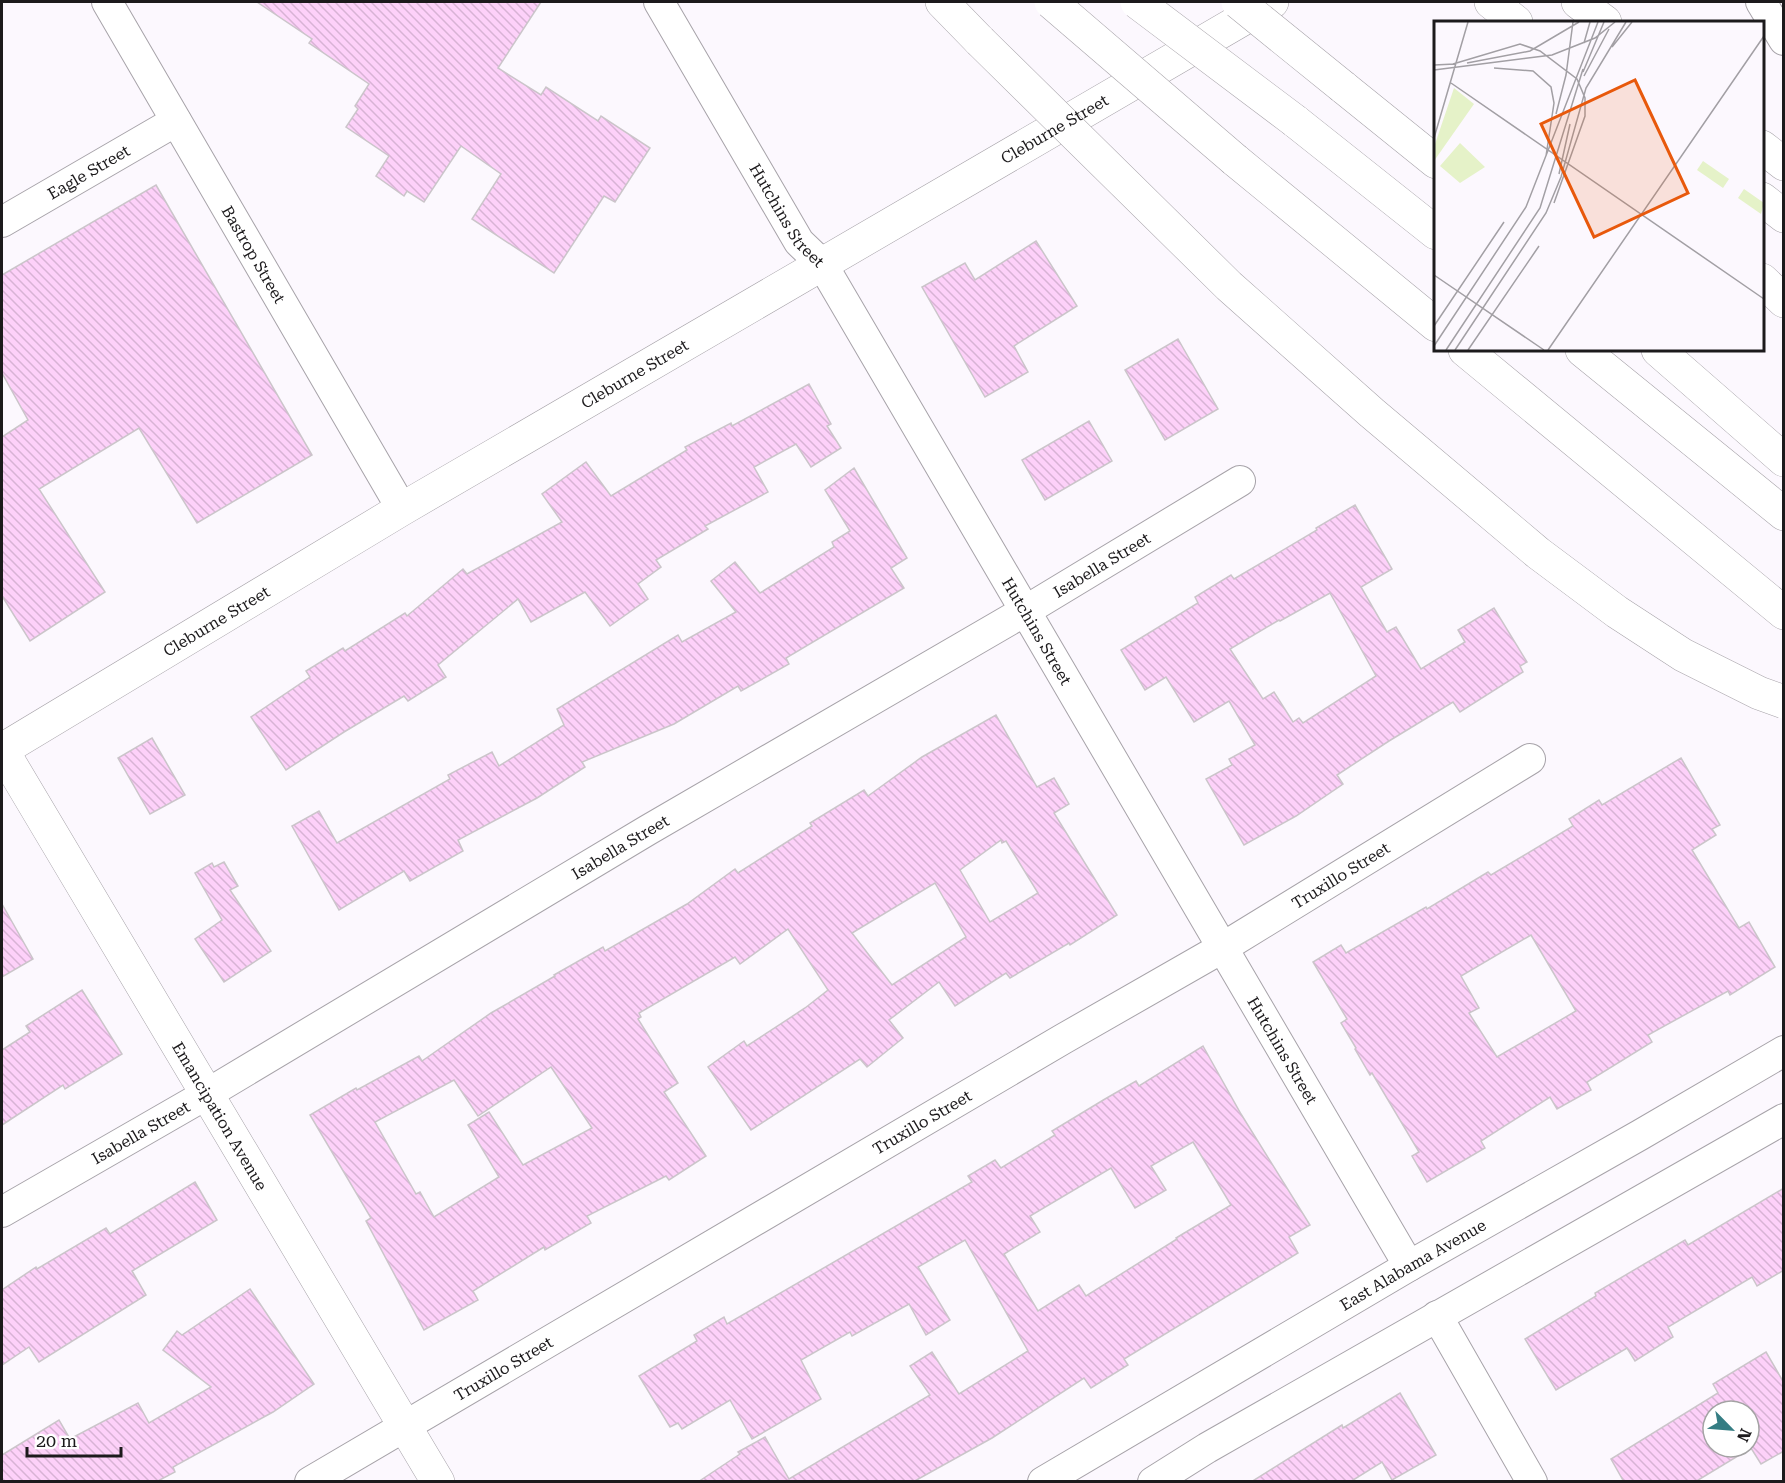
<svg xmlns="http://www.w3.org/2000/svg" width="1785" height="1483" font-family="'Roboto Serif',serif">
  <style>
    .building { fill: url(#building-back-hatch); stroke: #cbc5ca; stroke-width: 1.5; fill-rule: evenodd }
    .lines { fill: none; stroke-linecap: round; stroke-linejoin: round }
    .minor-casing { stroke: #a7a3a9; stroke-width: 32 }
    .major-casing { stroke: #a7a3a9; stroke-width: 34 }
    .highway-casing { stroke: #a7a3a9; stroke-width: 34 }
    .minor { stroke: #fff; stroke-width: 30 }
    .major { stroke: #fff; stroke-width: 33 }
    .highway { stroke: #fff; stroke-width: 33 }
    .highway-bridge-casing { stroke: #a7a3a9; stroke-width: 34; stroke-linecap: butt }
    .highway-bridge { stroke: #fff; stroke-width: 33 }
    .labels { text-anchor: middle; stroke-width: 5; stroke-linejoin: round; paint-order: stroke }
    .street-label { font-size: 16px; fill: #1c1a1c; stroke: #fff }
    .inset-road { fill: none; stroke: #a29fa4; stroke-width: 1.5 }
    .view { fill: #e8590c; fill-opacity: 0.15; stroke: #e8590c; stroke-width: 3 }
    .inset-edge { fill: none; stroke: #1c1a1c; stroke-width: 3 }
  </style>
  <defs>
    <pattern id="building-back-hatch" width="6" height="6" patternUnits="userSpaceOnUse" patternTransform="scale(1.5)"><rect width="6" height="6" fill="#fdd1f9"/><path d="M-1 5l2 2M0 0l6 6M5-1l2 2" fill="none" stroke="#d8b3d5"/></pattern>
  </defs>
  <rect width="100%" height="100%" fill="#fcf8fe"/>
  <g class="building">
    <polygon points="257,2 541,2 498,68 541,95 546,87 598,121 601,116 650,148 615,202 604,196 554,273 472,219 501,174 461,146 424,202 407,191 404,196 376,176 389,156 346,127 358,109 355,106 369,84 309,43 312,39"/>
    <polygon points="156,185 312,455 197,523 139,428 39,489 105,592 30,641 2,596 2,437 28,420 2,373 2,275"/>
    <polygon points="1036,241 1077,306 1014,346 1028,372 985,397 922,287 965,263 975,280"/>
    <polygon points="1178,339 1218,409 1165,440 1125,370"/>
    <polygon points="809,384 831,424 827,426 841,448 811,467 796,444 754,467 768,492 705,526 708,529 656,560 661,567 638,584 648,599 610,626 585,592 531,622 518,599 438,665 446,677 408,701 404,696 344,732 286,770 251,717 310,677 306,671 343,648 345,651 405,613 407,616 463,569 467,574 562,522 542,494 586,462 611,496 687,450 685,447 731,423 732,426"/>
    <polygon points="1089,421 1112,461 1045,500 1022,460"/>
    <polygon points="854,468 907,558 891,568 904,588 786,658 789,664 741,691 738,686 674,724 582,762 585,767 537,798 458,840 463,851 410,881 404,871 339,910 292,826 319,811 337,843 450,779 448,775 492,752 499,766 564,725 557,709 678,635 682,642 736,612 711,581 735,562 760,593 834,547 832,542 850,531 825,490"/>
    <path d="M1355,505L1392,569L1361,587L1387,632L1396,627L1421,669L1465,642L1458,630L1494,608L1527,662L1520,666L1523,672L1460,712L1453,702L1389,741L1337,775L1343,784L1296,816L1244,845L1206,779L1232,765L1229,759L1255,745L1229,701L1194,722L1166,677L1145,690L1121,650L1198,603L1195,597L1231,575L1234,579L1317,530L1316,528ZM1330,593L1376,676L1303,723L1299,718L1293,722L1274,692L1263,699L1230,649L1279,620L1280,621Z"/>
    <path d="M996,715L1037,787L1054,778L1069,804L1054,813L1117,915L1070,945L1069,943L1010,978L1006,973L955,1006L939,982L889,1020L903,1038L867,1067L860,1059L751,1130L708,1067L744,1041L747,1046L805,1008L828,990L788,929L740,964L735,957L639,1013L641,1017L638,1019L678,1083L664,1092L706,1156L669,1180L666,1176L587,1216L591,1223L545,1250L544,1247L473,1291L478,1300L424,1330L366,1221L371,1218L310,1115L356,1088L357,1090L419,1056L422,1061L491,1013L555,976L554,975L603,947L605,951L687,904L735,869L738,873L812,826L810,823L864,790L868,796L922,757ZM1001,840L1002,843L1006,841L1038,893L990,922L960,870ZM935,883L966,937L892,985L852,933ZM551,1067L592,1128L523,1165L489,1112L468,1125L499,1177L434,1217L420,1192L416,1194L375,1122L454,1080L478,1116Z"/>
    <polygon points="152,738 185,795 150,814 118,758"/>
    <path d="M1681,758L1720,825L1712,829L1716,835L1692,850L1739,928L1749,922L1775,967L1730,995L1728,991L1648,1035L1652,1042L1587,1082L1591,1090L1557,1109L1550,1097L1481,1141L1485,1148L1427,1182L1412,1156L1419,1152L1372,1073L1370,1075L1355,1049L1356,1048L1341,1023L1347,1019L1313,962L1341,945L1346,953L1426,907L1427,909L1488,872L1491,875L1573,826L1569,819L1599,800L1602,805ZM1531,935L1576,1011L1497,1057L1469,1013L1479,1008L1461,976Z"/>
    <polygon points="224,862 238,886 230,890 271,951 224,982 195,939 222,920 195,873 212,863 214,867"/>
    <polygon points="2,904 33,959 2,977"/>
    <polygon points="82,990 122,1054 65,1089 63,1085 2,1125 2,1050 30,1032 26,1026"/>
    <path d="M1203,1046L1241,1114L1310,1225L1289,1237L1298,1253L1124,1359L1128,1365L1091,1388L1084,1378L992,1438L913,1482H698L740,1454L738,1452L765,1437L789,1479L930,1395L910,1366L932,1352L959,1394L1028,1351L965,1240L918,1267L950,1320L926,1335L909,1304L852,1336L850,1332L801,1360L821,1399L752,1439L730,1400L682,1429L678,1423L670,1427L639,1376L697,1341L694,1335L724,1317L727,1324L972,1182L968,1176L995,1160L1001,1168L1055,1135L1052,1131L1105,1099L1136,1081L1139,1086ZM1193,1142L1231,1205L1176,1238L1177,1239L1086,1296L1079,1285L1038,1311L1004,1254L1040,1232L1030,1216L1111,1168L1135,1208L1166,1190L1151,1166Z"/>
    <polygon points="195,1182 217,1220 132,1271 146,1295 39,1362 29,1347 2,1365 2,1290 36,1267 37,1269 106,1228 110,1234"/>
    <polygon points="1784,1188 1784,1270 1757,1286 1752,1277 1668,1327 1673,1337 1635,1361 1627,1348 1556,1390 1525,1339 1596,1296 1595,1293 1685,1240 1688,1245"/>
    <polygon points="250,1289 314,1384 273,1412 173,1467 175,1472 156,1482 2,1482 2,1455 59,1420 70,1439 138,1403 149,1423 211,1387 163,1350 177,1331 182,1335"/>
    <path d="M1766,1352L1784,1383V1451L1761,1464L1751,1448L1695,1482H1624L1611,1459L1718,1393L1713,1384ZM1713,1411H1749V1447H1713Z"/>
    <polygon points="1400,1393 1436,1455 1392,1480 1382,1462 1350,1482 1251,1482 1342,1425 1343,1428"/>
  </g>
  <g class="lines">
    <defs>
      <g id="minor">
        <path id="s1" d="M107,2L402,509"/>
        <path id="s2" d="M659,2L799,242L822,264L1409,1266"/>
        <polyline points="1761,2 1784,40"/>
        <path id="s3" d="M2,222L176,121"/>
        <path id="s4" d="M2,1212L207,1094L648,830L1025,611L1240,481"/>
        <polyline points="1437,1316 1532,1482"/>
        <path id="s5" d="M310,1482L1063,1039L1222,948L1530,759"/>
        <path id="s6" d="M1043,1482L1409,1266L1640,1135L1784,1051"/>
        <polyline points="1153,1482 1207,1448 1784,1119"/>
      </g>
      <g id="major">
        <path id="s7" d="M2,750L402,509L1272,2"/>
        <path id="s8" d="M2,750L438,1482"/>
      </g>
      <g id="highway">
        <polyline points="942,2 980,41"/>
        <polyline points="1491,2 1516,22"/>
        <polyline points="1578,2 1605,22"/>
        <polyline points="1343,87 1436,162"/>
        <polyline points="1295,121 1436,233"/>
        <polyline points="1762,147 1784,164"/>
        <polyline points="1235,160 1436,325"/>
        <polyline points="1762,199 1784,216"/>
        <polyline points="1762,280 1784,301"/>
        <polyline points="1465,350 1784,613"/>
        <polyline points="1582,350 1784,514"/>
        <polyline points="1658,350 1784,460"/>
      </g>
    </defs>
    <use href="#minor" class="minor-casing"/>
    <use href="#major" class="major-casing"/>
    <use href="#highway" class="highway-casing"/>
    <use href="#minor" class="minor"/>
    <use href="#major" class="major"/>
    <use href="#highway" class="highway"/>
    <defs>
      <g id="highway-bridge">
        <polyline points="1051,2 1235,160"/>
        <polyline points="1137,2 1295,121"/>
        <polyline points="1238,2 1343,87"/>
        <polyline points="980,41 1229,286 1372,413 1538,553 1617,612 1683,655 1759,693 1784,702"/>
      </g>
    </defs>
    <use href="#highway-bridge" class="highway-bridge-casing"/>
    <use href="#highway-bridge" class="highway-bridge"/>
  </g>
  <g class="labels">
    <g class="street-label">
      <text dy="6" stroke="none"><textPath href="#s7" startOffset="1222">Cleburne Street</textPath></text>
      <text dy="6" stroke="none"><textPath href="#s3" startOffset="100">Eagle Street</textPath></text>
      <text dy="6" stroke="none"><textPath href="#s2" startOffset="249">Hutchins Street</textPath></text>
      <text dy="6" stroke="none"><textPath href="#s1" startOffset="292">Bastrop Street</textPath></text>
      <text dy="6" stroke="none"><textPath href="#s7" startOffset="736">Cleburne Street</textPath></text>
      <text dy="6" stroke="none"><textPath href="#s4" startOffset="1276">Isabella Street</textPath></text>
      <text dy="6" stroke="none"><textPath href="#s7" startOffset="250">Cleburne Street</textPath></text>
      <text dy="6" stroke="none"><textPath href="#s2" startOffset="735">Hutchins Street</textPath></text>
      <text dy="6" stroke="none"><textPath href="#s4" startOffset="718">Isabella Street</textPath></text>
      <text dy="6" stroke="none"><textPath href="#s5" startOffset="1196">Truxillo Street</textPath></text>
      <text dy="6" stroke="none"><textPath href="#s2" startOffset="1221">Hutchins Street</textPath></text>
      <text dy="6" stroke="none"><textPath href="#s8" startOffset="426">Emancipation Avenue</textPath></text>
      <text dy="6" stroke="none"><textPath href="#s5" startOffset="710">Truxillo Street</textPath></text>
      <text dy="6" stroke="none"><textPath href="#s4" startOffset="160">Isabella Street</textPath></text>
      <text dy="6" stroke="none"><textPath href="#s6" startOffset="429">East Alabama Avenue</textPath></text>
      <text dy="6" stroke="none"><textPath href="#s5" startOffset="224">Truxillo Street</textPath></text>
    </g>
  </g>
  <g transform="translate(1434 21)">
    <rect width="330" height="330" fill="#fcf8fe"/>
    <path d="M269,140L295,158L289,167L263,149Z" fill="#e5f2c8"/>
    <path d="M20,67L40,83L0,140V126ZM26,122L51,146L26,162L6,145ZM310,168L330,182L327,193L304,177Z" fill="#e5f2c8"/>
    <path class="inset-road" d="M150,22L156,1M178,26L198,1M33,42L96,30L145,1M19,43L86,23L106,30L143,58L151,77V95L120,182M0,44L21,43M60,47L99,50L117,66L120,82L112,135M0,49L118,34L161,17L181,1M149,51L170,1M150,55L175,8M17,62L330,278M122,93L132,54L139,1M0,117L34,1M125,153L136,103M0,254L110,329M0,305L70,201M0,325L92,186L164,1M12,329L106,187L149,48M21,329L112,192L127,156L152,67L192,1M34,329L105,225M114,329L330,15"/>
    <path class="view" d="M201,59L254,172L160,216L107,103Z"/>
    <rect width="330" height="330" class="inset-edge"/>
  </g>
  <rect width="1785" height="1483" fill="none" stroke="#1c1a1c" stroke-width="6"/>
  <g transform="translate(1731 1429) rotate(115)"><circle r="28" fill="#ffffff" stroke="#a4a3a4" stroke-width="1.5"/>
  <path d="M0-4.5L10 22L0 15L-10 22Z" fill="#357d83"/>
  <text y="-9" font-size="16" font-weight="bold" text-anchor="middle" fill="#1c1a1c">N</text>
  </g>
  <path d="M27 1447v9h94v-9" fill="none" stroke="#1c1a1c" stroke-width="3"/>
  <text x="36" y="1447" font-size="18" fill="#1c1a1c" stroke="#ffffff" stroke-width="4.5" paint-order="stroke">20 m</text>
</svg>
